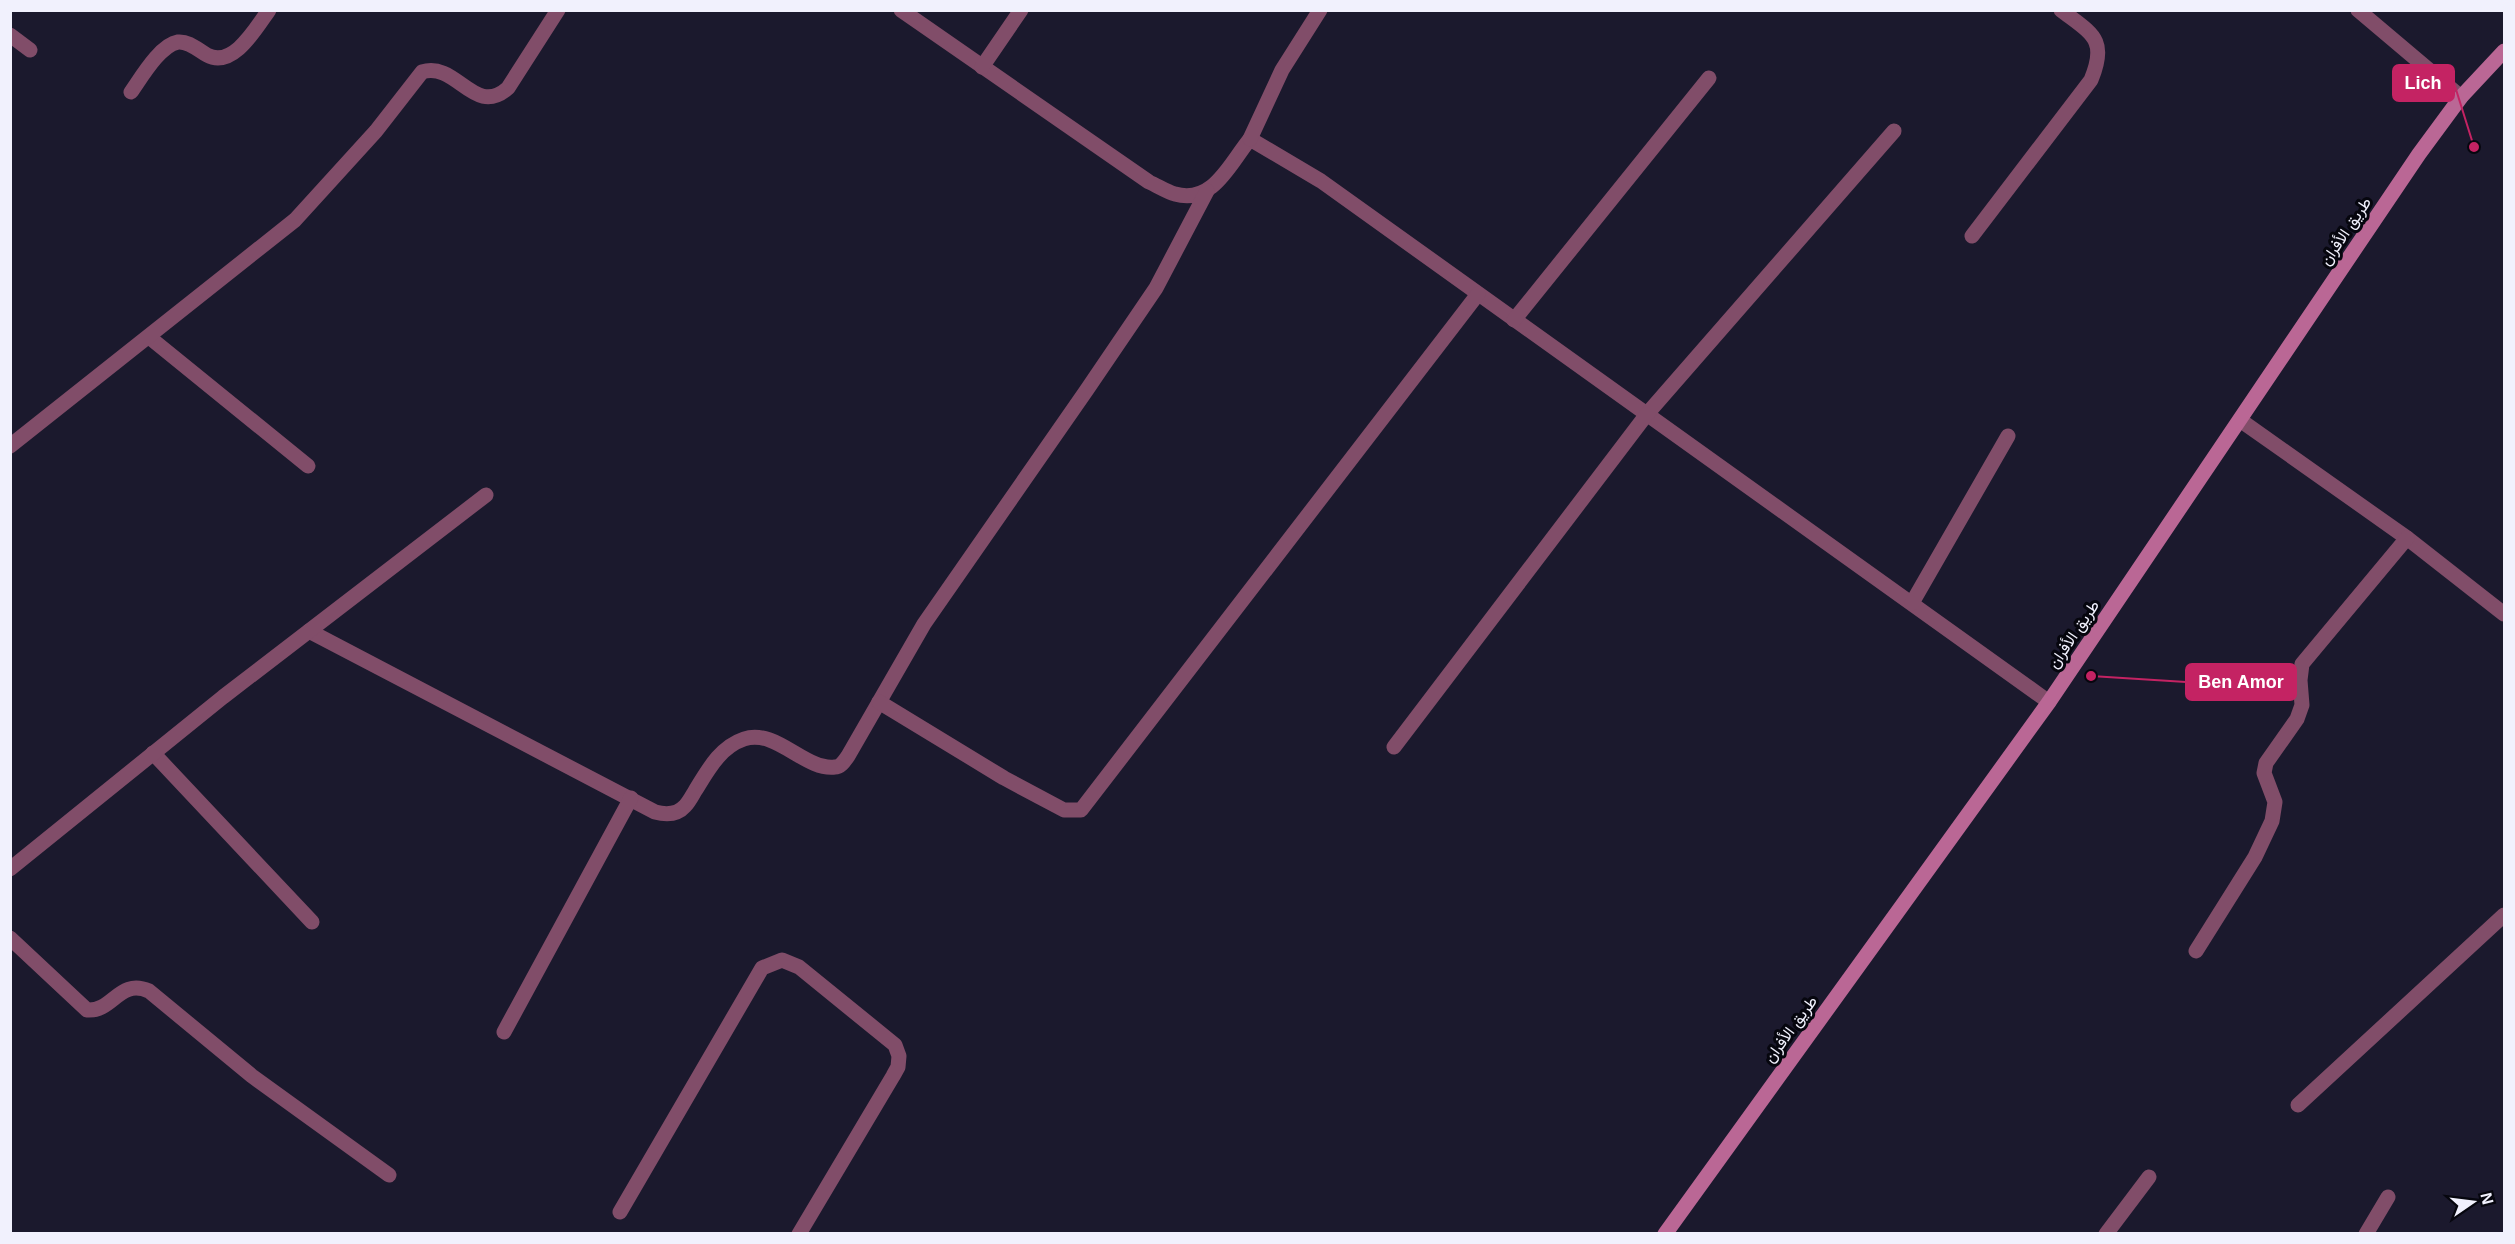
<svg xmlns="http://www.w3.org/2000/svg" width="2515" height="1244" font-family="Arial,Vazirmatn,sans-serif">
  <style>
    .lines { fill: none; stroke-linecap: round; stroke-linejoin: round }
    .street { stroke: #814d69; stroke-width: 15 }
    .secondary { stroke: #ba6795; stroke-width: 15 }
    .labels { text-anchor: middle; stroke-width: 6; stroke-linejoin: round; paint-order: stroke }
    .street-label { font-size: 16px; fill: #f1f1fd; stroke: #06060e }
    .leader { fill: none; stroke: #c42363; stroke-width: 2 }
    .callout-dot { fill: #c42363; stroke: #06060e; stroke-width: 2 }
    .callout { fill: #c42363; stroke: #c42363; stroke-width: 2 }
    .callout-label { font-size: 18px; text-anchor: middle; font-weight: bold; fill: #fff }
  </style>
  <rect width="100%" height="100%" fill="#1b192d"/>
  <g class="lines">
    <g class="street">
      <path d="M901,10L1149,182C1158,186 1167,192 1175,194C1213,205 1230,163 1250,139L1321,181L2049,702"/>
      <polyline points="2358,10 2461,97"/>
      <polyline points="10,35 30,50"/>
      <polyline points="982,67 1021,10"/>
      <path d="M131,92C141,78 160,45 178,42C189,41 198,50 207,55C233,69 256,28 269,10"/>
      <polyline points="1250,139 1282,70 1320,10"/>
      <path d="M1972,236L2091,80C2108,39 2092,34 2061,10"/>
      <polyline points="1514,320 1709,78"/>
      <polyline points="149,337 308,466"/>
      <polyline points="2240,420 2407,538 2504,614"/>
      <path d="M10,446L295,220L376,131L422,72C457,61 474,118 508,88L558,10"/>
      <polyline points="1912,603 2008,436"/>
      <path d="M309,631L655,812C666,815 677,815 685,806C689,802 692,796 695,791C708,770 720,747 744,739C776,728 805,771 835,767C841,767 845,760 848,756L924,624L1086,391L1156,288L1207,191"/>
      <polyline points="879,702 1004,778 1064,810 1081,810 1478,294"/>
      <polyline points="1394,747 1647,414 1894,131"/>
      <polyline points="153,753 312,922"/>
      <polyline points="10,869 223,697 486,495"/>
      <path d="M10,938L87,1010C113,1012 119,978 149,991L252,1076L389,1175"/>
      <polyline points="2196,951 2255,857 2272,821 2275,802 2264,773 2266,763 2297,719 2302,705 2300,680 2302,664 2407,538"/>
      <polyline points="504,1032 631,798"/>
      <polyline points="2298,1105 2504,915"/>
      <polyline points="620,1212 762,968 782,960 799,967 895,1045 899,1056 898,1067 893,1076 799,1234"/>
      <polyline points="2106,1234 2149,1177"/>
      <polyline points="2366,1234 2388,1197"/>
    </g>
    <polyline class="secondary" points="1665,1234 2049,702 2419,154 2461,97 2504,51"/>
  </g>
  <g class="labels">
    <g class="street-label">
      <text transform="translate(2345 231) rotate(-56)" y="6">طريق الأفران</text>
      <text transform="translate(2073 634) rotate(-56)" y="6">طريق الأفران</text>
      <text transform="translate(1790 1029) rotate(-54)" y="6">طريق الأفران</text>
    </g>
  </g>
  <path class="leader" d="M2474 147L2454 83M2091 676L2186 682"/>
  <g class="callout-dot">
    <circle cx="2474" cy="147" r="6"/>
    <circle cx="2091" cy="676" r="6"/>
  </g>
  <g class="callout">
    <rect x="2393" y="65" width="61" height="36" rx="6"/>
    <rect x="2186" y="664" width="110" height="36" rx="6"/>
  </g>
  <g class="callout-label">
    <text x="2423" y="89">Lich</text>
    <text x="2241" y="688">Ben Amor</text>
  </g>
  <rect width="2515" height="1244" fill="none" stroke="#f1f1fd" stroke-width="24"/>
  <g transform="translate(2473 1202) rotate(76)" stroke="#06060e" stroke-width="4.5" paint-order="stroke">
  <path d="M0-4.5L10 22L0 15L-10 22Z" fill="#f1f1fd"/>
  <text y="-9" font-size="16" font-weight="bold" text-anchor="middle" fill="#f1f1fd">N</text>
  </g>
</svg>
